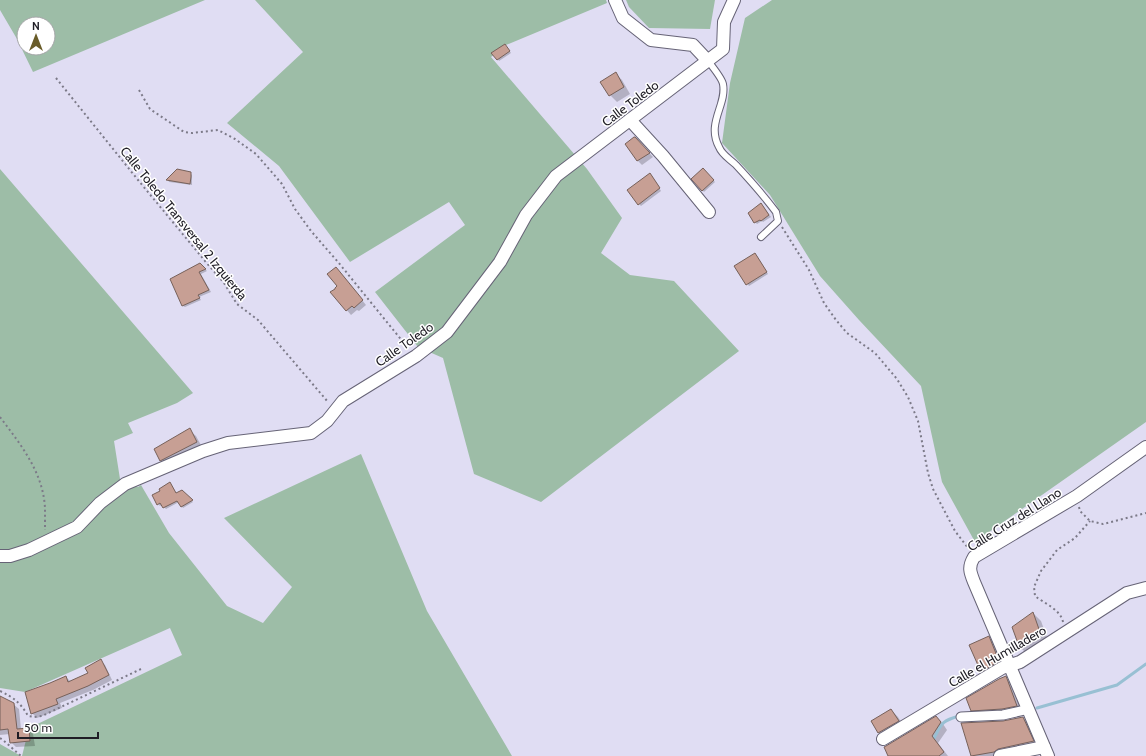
<svg xmlns="http://www.w3.org/2000/svg" width="1146" height="756" font-family="Cabin,sans-serif">
  <style>
    .green { fill: #9dbda7; fill-rule: evenodd }
    .shadow { fill: #0003 }
    .lines { fill: none; stroke-linecap: round; stroke-linejoin: round }
    .stream { stroke: #98c0d3; stroke-width: 3 }
    .building { fill: #c79f94; stroke: #77615a }
    .service-casing { stroke: #666376; stroke-width: 8 }
    .pedestrian-casing { stroke: #666376; stroke-width: 11 }
    .minor-casing { stroke: #666376; stroke-width: 14 }
    .path { stroke: #7c7a88; stroke-width: 2; stroke-dasharray: 2 3; stroke-linecap: butt }
    .service { stroke: #fff; stroke-width: 6 }
    .pedestrian { stroke: #fff; stroke-width: 9 }
    .minor { stroke: #fff; stroke-width: 12 }
    .labels { text-anchor: middle; stroke-width: 3; stroke-linejoin: round; paint-order: stroke }
    .street-label { font-size: 13px; fill: #1f1d25; stroke: #fff }
  </style>
  <rect width="100%" height="100%" fill="#e0ddf3"/>
  <g class="green">
    <path d="M0,0H205L33,72L17,39L0,10ZM24,24H48V48H24Z"/>
    <polygon points="255,0 606,0 607,3 506,45 491,57 587,169 622,218 601,253 630,275 674,281 739,351 541,502 474,474 443,358 418,347 375,292 465,225 449,202 350,262 279,166 227,123 303,52"/>
    <polygon points="626,0 715,0 710,29 649,28 629,7"/>
    <polygon points="772,0 1146,0 1146,422 975,542 942,482 921,386 859,320 820,276 770,195 722,143 730,83 745,18"/>
    <polygon points="0,169 193,393 177,403 128,423 133,433 114,441 120,479 138,487 141,485 169,533 227,606 263,623 292,587 224,518 361,454 427,611 512,756 22,756 29,728 182,655 170,628 25,692 0,688"/>
    <polygon points="0,744 21,756 0,756"/>
  </g>
  <g class="shadow">
    <polygon points="507,47 511,53 499,61 498,59"/>
    <polygon points="616,74 622,80 630,94 617,102 610,95"/>
    <polygon points="639,142 653,157 642,165 638,161 626,144"/>
    <polygon points="703,169 715,182 704,192 693,179"/>
    <polygon points="190,173 192,175 192,185 169,182 168,180"/>
    <polygon points="652,176 661,191 641,206 639,204"/>
    <polygon points="763,206 771,217 763,222 762,221 757,224 755,222"/>
    <polygon points="757,256 768,274 749,286 735,267"/>
    <polygon points="200,264 207,271 201,274 211,292 199,297 201,300 185,307 183,306"/>
    <polygon points="340,273 366,305 359,311 357,310 351,315 332,293 337,289 338,286"/>
    <polygon points="189,430 196,436 203,449 168,467 161,460"/>
    <polygon points="170,483 177,494 181,491 193,502 183,508 179,502 166,509 162,505 160,506 158,504 161,491"/>
    <polygon points="1033,613 1041,621 1049,643 1029,656 1021,648"/>
    <polygon points="989,638 996,644 1006,668 989,678 982,671"/>
    <polygon points="100,661 105,665 112,680 93,690 60,703 62,708 37,718 32,713 50,684 66,677 71,682 89,674"/>
    <polygon points="1005,677 1011,683 1022,711 977,716 971,710"/>
    <polygon points="0,697 13,704 19,709 21,729 28,729 33,734 35,746 16,747 11,742 10,734 0,735"/>
    <polygon points="891,710 898,717 905,728 886,739 879,733 872,721"/>
    <polygon points="936,717 943,724 947,730 938,743 948,756 889,756"/>
    <polygon points="1023,718 1030,725 1040,748 1004,756 972,756 963,724 1004,722"/>
  </g>
  <g class="lines">
    <g class="stream">
      <polyline points="1037,708 1117,685 1146,664"/>
      <path d="M932,742C942,725 938,722 959,716"/>
    </g>
  </g>
  <g class="building">
    <polygon points="505,44 510,51 497,60 491,53"/>
    <polygon points="616,72 624,87 609,96 600,82"/>
    <polygon points="634,137 635,137 650,153 637,161 625,144"/>
    <polygon points="703,168 714,180 702,191 691,179"/>
    <polygon points="177,169 191,172 191,177 190,184 166,180"/>
    <polygon points="650,173 660,188 638,205 627,190"/>
    <polygon points="761,203 769,215 761,221 760,220 754,223 748,213"/>
    <polygon points="755,253 767,272 746,285 734,266"/>
    <polygon points="200,263 206,269 199,272 209,290 198,295 200,298 182,306 170,279"/>
    <polygon points="336,267 363,300 354,308 352,306 346,311 330,292 335,289 335,288 337,286 327,274"/>
    <polygon points="190,428 197,442 160,461 154,449"/>
    <polygon points="170,482 176,493 182,490 193,500 181,507 177,501 163,508 160,503 157,505 152,495 160,491 159,489"/>
    <polygon points="1033,612 1041,635 1020,649 1012,627"/>
    <polygon points="989,636 999,661 981,672 969,645"/>
    <polygon points="101,659 109,675 88,686 56,699 58,704 31,714 25,692 50,683 66,676 68,682 88,673 85,668"/>
    <polygon points="1006,676 1017,706 1002,709 971,711 966,698 999,679"/>
    <polygon points="0,696 14,703 17,729 29,728 30,741 10,743 8,729 0,730"/>
    <polygon points="891,709 899,721 878,733 871,721"/>
    <polygon points="936,716 941,722 932,736 944,752 939,756 888,756 884,747 886,746"/>
    <polygon points="1023,717 1034,741 998,749 994,752 971,756 961,723 1003,721"/>
  </g>
  <g class="lines">
    <defs>
      <path id="service" d="M708,61C712,66 722,79 723,84C727,105 706,123 719,147C722,155 730,159 736,165C750,180 764,196 776,212L778,221L761,237"/>
      <polyline id="pedestrian" points="961,717 1003,715 1029,709"/>
      <g id="minor">
        <polyline points="615,0 623,18 651,40 693,45 708,61"/>
        <polyline points="630,120 663,156 709,212"/>
        <polyline points="0,556 10,556 29,550 77,527 100,503 125,484 203,451 228,443 311,433 327,421 343,401 416,356 447,332 500,262 526,215 556,176 723,49 724,22 734,0"/>
        <polyline points="883,739 997,671 1002,668 1020,662 1127,593 1146,588"/>
        <polyline points="1000,756 1044,747"/>
        <path d="M1048,756L974,582C970,572 968,567 974,557L1077,496L1146,447"/>
      </g>
    </defs>
    <use href="#service" class="service-casing"/>
    <use href="#pedestrian" class="pedestrian-casing"/>
    <use href="#minor" class="minor-casing"/>
    <g class="path">
      <polyline points="56,78 138,180 205,261 224,283 237,304 258,320 328,402"/>
      <polyline points="139,90 150,109 184,132 192,133 218,130 235,139 256,154 282,184 295,209 311,231 338,262 408,348"/>
      <polyline points="782,227 809,270 824,303 836,320 847,333 875,353 897,379 908,397 918,421 928,473 933,489 955,531 968,548"/>
      <path d="M0,417C21,445 43,472 45,508C45,515 45,523 45,530"/>
      <polyline points="1079,507 1080,511 1090,521 1103,524 1146,513"/>
      <path d="M1063,622C1061,610 1044,603 1035,596L1034,587L1041,571L1057,550L1075,538L1090,521"/>
      <path d="M0,691C14,698 20,702 28,716L34,717L42,716L141,669"/>
      <polyline points="0,738 3,740 21,756"/>
    </g>
    <use href="#service" class="service"/>
    <use href="#pedestrian" class="pedestrian"/>
    <use href="#minor" class="minor"/>
  </g>
  <g class="labels">
    <g class="street-label">
      <text transform="translate(630 103) rotate(-37)" y="5">Calle Toledo</text>
      <text transform="translate(184 223) rotate(51)" y="5">Calle Toledo Transversal 2 Izquierda</text>
      <text transform="translate(404 344) rotate(-35)" y="5">Calle Toledo</text>
      <text transform="translate(1014 519) rotate(-32)" y="5">Calle Cruz del Llano</text>
      <text transform="translate(997 656) rotate(-30)" y="5">Calle el Humilladero</text>
    </g>
  </g>
  <g transform="translate(36 36)"><circle r="19" fill="#ffffff" stroke="#a5a5a8"/>
  <path d="M0-3L7 15L0 10L-7 15Z" fill="#695c29"/>
  <text y="-6" font-size="11" font-weight="bold" text-anchor="middle" fill="#1f1d25">N</text>
  </g>
  <path d="M18 732v6h80v-6" fill="none" stroke="#1f1d25" stroke-width="2"/>
  <text x="24" y="732" font-size="12" fill="#1f1d25" stroke="#ffffff" stroke-width="3" paint-order="stroke">50 m</text>
</svg>
